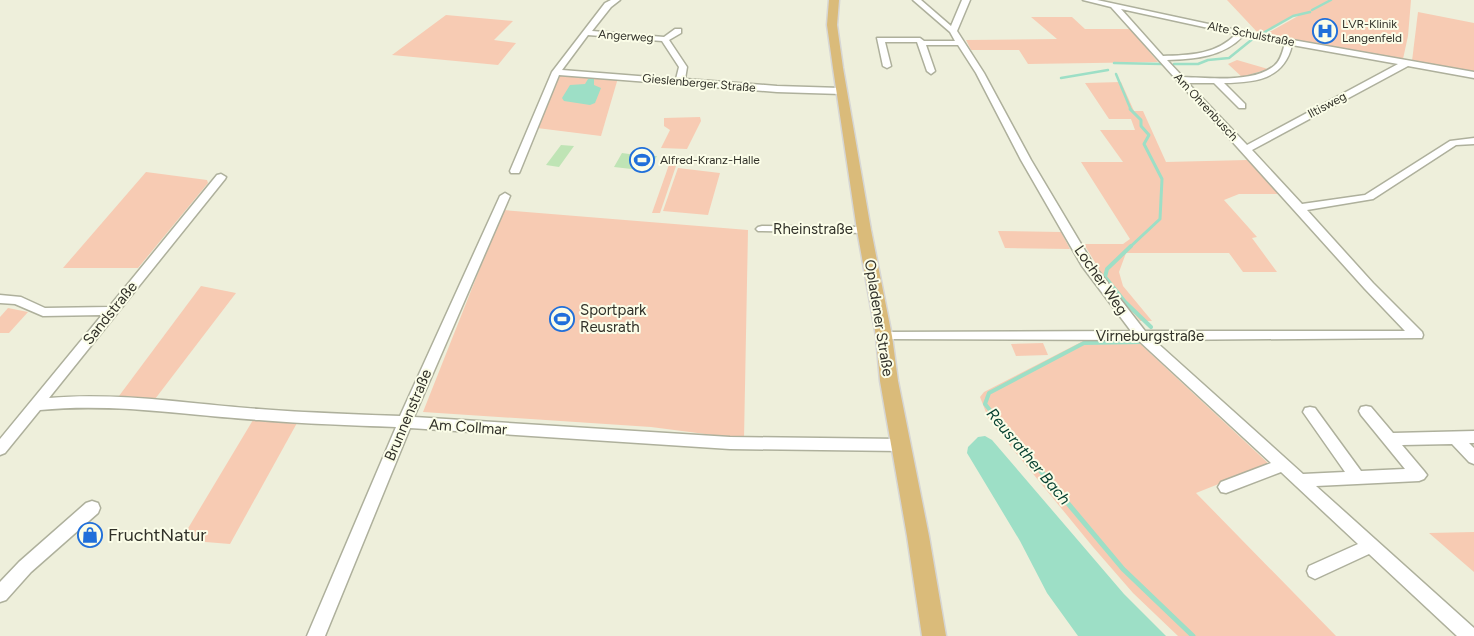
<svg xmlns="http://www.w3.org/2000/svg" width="1474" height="636" font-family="Figtree,sans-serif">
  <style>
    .green { fill: #f7cbb3 }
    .water { fill: #9ddfc6 }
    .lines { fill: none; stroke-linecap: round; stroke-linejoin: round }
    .stream-far3 { stroke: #9ddfc6; stroke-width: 2.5 }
    .stream-far2 { stroke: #9ddfc6; stroke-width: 3 }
    .stream-far1 { stroke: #9ddfc6; stroke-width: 4 }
    .stream { stroke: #9ddfc6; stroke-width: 5 }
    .building { fill: #bfe4b5 }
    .minor-casing { stroke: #aeb09c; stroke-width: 3 }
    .major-casing { stroke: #d6d6d4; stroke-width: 3 }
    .minor { fill: #fff; fill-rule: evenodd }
    .major { fill: #dabb7a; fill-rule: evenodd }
    .labels { text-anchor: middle; stroke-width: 4; stroke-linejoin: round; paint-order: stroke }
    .far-poi-label { font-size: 12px; fill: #313129; stroke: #fbfde8; text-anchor: start }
    .far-street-label { font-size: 12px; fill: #313129; stroke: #fbfde8 }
    .street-label { font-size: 15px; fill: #313129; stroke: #fbfde8 }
    .poi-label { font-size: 15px; fill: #313129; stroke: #fbfde8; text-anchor: start }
    .water-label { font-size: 16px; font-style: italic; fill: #053f2f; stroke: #fbfde8 }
    .near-poi-label { font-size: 18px; fill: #313129; stroke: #fbfde8; text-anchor: start }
  </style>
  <rect width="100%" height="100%" fill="#eeefdb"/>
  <g class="green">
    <polygon points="1227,0 1411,0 1408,36 1403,59 1264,35 1298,16 1298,14 1259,34"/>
    <polygon points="1418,12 1474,23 1474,73 1412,61"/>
    <polygon points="446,15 513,21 494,40 516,43 498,65 392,55"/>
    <polygon points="1031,17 1072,17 1085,29 1130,29 1158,62 1028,64 1019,50 971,50 966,40 1057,39"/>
    <polygon points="1237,60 1268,69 1242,77 1228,64"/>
    <polygon points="563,74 618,78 601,136 537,128 559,75"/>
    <polygon points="1121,82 1134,111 1143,111 1166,162 1247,160 1280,194 1239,194 1224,200 1257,237 1252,238 1277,272 1243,272 1229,253 1126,253 1119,272 1123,286 1152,321 1140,321 1102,274 1084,244 1123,244 1130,239 1081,162 1123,162 1100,130 1135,130 1131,119 1109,119 1085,83"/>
    <polygon points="700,117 701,121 687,149 661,148 670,130 664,126 664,118"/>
    <polygon points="671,159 678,160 660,213 652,213"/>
    <polygon points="678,168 720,173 708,215 663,211"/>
    <polygon points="146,172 207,180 208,183 138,268 63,268"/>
    <polygon points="503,210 748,230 744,439 651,427 423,412"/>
    <polygon points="998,231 1061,232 1070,249 1005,248"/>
    <polygon points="201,286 236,293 152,403 116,400"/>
    <polygon points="8,308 28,312 9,333 0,333 0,317"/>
    <polygon points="1136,340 1269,464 1196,493 1336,636 1178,636 1133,593 1093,547 989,420 980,397 984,392 1083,341"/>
    <polygon points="1043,343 1048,355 1016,356 1011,344"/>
    <polygon points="253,420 297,423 230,544 181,540"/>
    <polygon points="1474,532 1474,572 1429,533"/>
  </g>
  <g class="water">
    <polygon points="588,79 594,79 594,85 601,88 595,103 590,105 564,101 562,98 570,85 585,84"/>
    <polygon points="985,436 992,440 1124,594 1166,636 1078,636 1047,593 1020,541 967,453 968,447 978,437"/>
  </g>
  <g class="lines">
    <g class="stream-far3">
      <polyline points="1312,10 1331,0"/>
      <polyline points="1263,33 1293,16 1310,12"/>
      <polyline points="1114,63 1162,64"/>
      <polyline points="1174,64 1198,64 1208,60 1229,58 1255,37"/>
      <polyline points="1116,74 1131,110"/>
      <polyline points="1061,78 1108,70"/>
    </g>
    <polyline class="stream-far2" points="1130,247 1160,219 1162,179 1144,144 1149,135 1141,126 1141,120 1130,109"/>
    <g class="stream-far1">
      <polyline points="1131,246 1107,269 1105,277 1125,302 1151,327"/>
      <polyline points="998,420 985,404 989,393 1084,343 1142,342"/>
    </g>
    <polyline class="stream" points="997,419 1123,569 1193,636"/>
  </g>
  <g class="building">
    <polygon points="561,145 574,146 559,167 546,165"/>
    <polygon points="622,153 644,156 657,156 649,171 614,167"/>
  </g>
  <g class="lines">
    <defs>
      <g id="minor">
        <path d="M611,0H620L611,7L592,31L664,37L675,29H681V33L669,40L687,67L685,79L777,86L841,88L845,91L841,94L777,92L559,75L520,171L519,173H511L510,171L552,72L605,3ZM588,35L662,41L679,67L676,79L562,70Z"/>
        <path d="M913,0H921L951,26L962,0H970L957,31L984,73L1031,160L1093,264L1145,331H1405L1365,289L1111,7L1083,0H1097L1241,31L1474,72V78L1408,66L1252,150L1302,204L1365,195L1450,141L1474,138V144L1456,145L1373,199L1307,210L1373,283L1422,332L1423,335L1422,338L1154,340L1303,474L1345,472L1303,412L1305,408L1310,407L1315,408L1361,471L1405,469L1361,415L1359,411L1361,407L1366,406L1371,407L1393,433L1474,431V443H1469L1474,448V464L1469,462L1452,444L1402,445L1424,471L1427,475L1424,479L1419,481L1316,486L1474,628V636H1457L1369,554L1315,579L1309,576L1307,571L1309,566L1358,544L1281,472L1226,493L1221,492L1218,487L1221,482L1271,463L1138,340L879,339L878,336L879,333L884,332L1131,331L1082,266L1021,160L976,73L958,45H926L935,71L931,74L927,71L917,42H885L891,66L887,68L883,66L877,38H920L924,41H955L950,32ZM1121,9L1236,34C1216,55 1189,55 1163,56ZM1243,36L1285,43C1283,50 1281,60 1275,65C1255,83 1209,78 1183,77L1167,60C1195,59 1223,57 1243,36ZM1292,45L1398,64L1247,145L1188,83H1214L1239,108H1245V104L1224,83C1255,82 1284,80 1292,45Z"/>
        <path d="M221,174L226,177L225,179L49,398C119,392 189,404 259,409C306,413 353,414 400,416L500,196L505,193L510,196L414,417L730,437L901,439L906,441L908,445L906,449L901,451L730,449L410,428L325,636H307L396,427C350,425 305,424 259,420C184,415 115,403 40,410L5,453L0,455V439L102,315L43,316L15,304L0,303V295L21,297L45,308L109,307L217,175Z"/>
        <polygon points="762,226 864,227 870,230 864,233 758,231 756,229 758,227"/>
        <polygon points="92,501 98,503 100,508 98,513 31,572 6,600 0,602 0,582 19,562 86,503"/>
      </g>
      <polygon id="major" points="829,0 839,0 837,25 843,68 871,230 892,336 898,381 929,536 946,636 922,636 907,536 880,381 876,336 857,230 833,68 827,25"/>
    </defs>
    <use href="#minor" class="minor-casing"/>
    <use href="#major" class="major-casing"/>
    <use href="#minor" class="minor"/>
    <use href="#major" class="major"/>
  </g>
  <defs>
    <symbol id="hospital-ring" viewBox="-11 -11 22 22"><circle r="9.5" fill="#fbfde8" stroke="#206fda" stroke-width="1.5"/><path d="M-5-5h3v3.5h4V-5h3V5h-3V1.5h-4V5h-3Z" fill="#206fda"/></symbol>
    <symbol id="stadium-ring" viewBox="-11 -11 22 22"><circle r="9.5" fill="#fbfde8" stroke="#206fda" stroke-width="1.5"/><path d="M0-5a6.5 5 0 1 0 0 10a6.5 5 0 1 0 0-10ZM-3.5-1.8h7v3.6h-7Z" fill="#206fda"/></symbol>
    <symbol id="shop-ring" viewBox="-11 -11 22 22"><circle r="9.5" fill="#fbfde8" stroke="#206fda" stroke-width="1.5"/><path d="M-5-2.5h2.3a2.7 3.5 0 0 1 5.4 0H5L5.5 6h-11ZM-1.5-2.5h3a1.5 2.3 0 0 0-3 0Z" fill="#206fda"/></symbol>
  </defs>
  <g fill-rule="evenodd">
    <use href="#hospital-ring" x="1311" y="17" width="28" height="28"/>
    <use href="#stadium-ring" x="628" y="146" width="28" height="28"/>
    <use href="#stadium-ring" x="548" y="305" width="28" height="28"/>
    <use href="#shop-ring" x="76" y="521" width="28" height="28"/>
  </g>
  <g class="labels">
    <g class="far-poi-label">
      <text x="1342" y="28">LVR-Klinik<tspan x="1342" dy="14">Langenfeld</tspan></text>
      <text x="660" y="164">Alfred-Kranz-Halle</text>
    </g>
    <g class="far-street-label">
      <text transform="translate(1251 34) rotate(11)" y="4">Alte Schulstraße</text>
      <text transform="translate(626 36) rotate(4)" y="4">Angerweg</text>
      <text transform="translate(699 83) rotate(5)" y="4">Gieslenberger Straße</text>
      <text transform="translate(1327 105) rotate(-28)" y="4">Iltisweg</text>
      <text transform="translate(1206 107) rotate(47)" y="4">Am Ohrenbusch</text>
    </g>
    <g class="street-label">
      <text x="813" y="234">Rheinstraße</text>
      <text transform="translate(1101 280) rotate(55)" y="5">Locher Weg</text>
      <text transform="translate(110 313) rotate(-51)" y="5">Sandstraße</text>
      <text transform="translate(879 318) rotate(81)" y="5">Opladener Straße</text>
      <text x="1150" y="341">Virneburgstraße</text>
      <text transform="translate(408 415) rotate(-67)" y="5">Brunnenstraße</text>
      <text transform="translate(468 427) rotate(4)" y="5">Am Collmar</text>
    </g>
    <g class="poi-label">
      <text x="580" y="315">Sportpark<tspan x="580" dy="17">Reusrath</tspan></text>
    </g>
    <g class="water-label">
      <text transform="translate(1029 456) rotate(50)" y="6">Reusrather Bach</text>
    </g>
    <g class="near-poi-label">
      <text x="108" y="541">FruchtNatur</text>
    </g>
  </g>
</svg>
